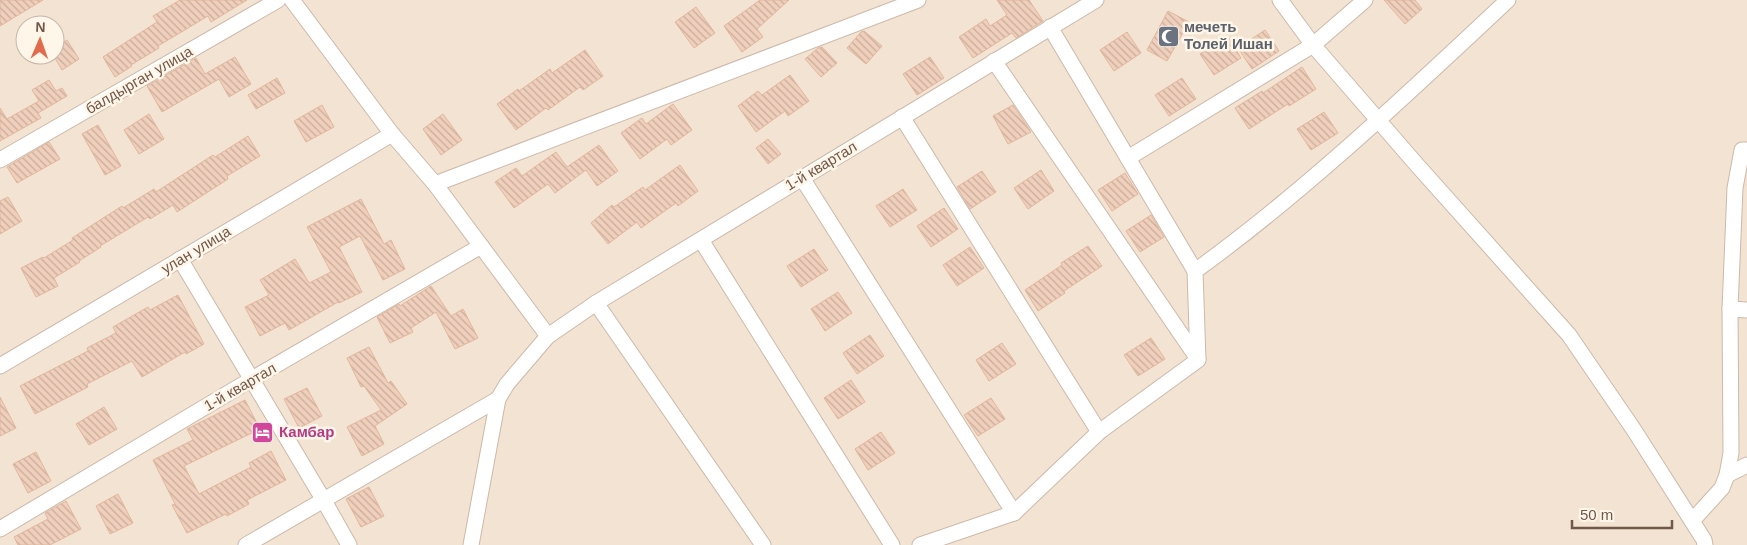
<svg xmlns="http://www.w3.org/2000/svg" width="1747" height="545" font-family="Arial,sans-serif">
  <style>
    .residential { fill: #f3e3d2; fill-rule: evenodd }
    .building { fill: url(#building-back-hatch); stroke: #e2b69d }
    .lines { fill: none; stroke-linecap: round; stroke-linejoin: round }
    .minor-casing { stroke: #ccb9aa; stroke-width: 17 }
    .minor { stroke: #fff; stroke-width: 15 }
    .labels { text-anchor: middle; stroke-width: 5; stroke-linejoin: round; paint-order: stroke }
    .worship-label { font-size: 15px; font-weight: bold; fill: #5b616d; stroke: #fef6e9; text-anchor: start }
    .street-label { font-size: 15px; fill: #72584a; stroke: #fef6e9 }
    .hotel-label { font-size: 15px; font-weight: bold; fill: #b23c85; stroke: #fef6e9; text-anchor: start }
  </style>
  <defs>
    <pattern id="building-back-hatch" width="6" height="6" patternUnits="userSpaceOnUse" patternTransform="scale(1.25)"><rect width="6" height="6" fill="#f0d0bc"/><path d="M-1 5l2 2M0 0l6 6M5-1l2 2" fill="none" stroke="#c7ac9b"/></pattern>
  </defs>
  <rect width="100%" height="100%" fill="#fbf1e3"/>
  <path class="residential" d="M0,0H1747V545H0ZM25,25H55V55H25Z"/>
  <g class="building">
    <polygon points="0,0 43,0 0,26"/>
    <polygon points="180,0 247,0 211,22 208,16 158,46 159,48 131,65 132,66 115,77 103,57 157,22 153,16"/>
    <polygon points="760,0 789,0 757,29 763,37 742,52 724,26"/>
    <polygon points="997,0 1029,0 1043,21 1016,38 1012,33 973,58 959,37 986,19 990,26 1007,15"/>
    <polygon points="1384,0 1415,0 1422,9 1405,24"/>
    <polygon points="696,7 715,33 694,48 675,22"/>
    <polygon points="1168,11 1189,22 1167,61 1147,50"/>
    <polygon points="1265,30 1279,51 1252,69 1238,48"/>
    <polygon points="864,31 882,46 866,64 847,48 861,32"/>
    <polygon points="1127,32 1141,53 1114,71 1100,50"/>
    <polygon points="1227,36 1241,58 1214,75 1200,54"/>
    <polygon points="67,40 79,59 62,70 55,58 55,47"/>
    <polygon points="822,47 837,63 821,77 805,59 818,48"/>
    <polygon points="585,50 603,76 583,90 580,87 548,110 546,108 516,130 497,104 518,89 519,91 550,69 552,73"/>
    <polygon points="235,57 251,84 229,97 219,79 162,112 147,86 196,58 205,74"/>
    <polygon points="930,57 944,78 917,95 903,74"/>
    <polygon points="1302,67 1316,89 1289,106 1288,104 1249,129 1235,108 1262,91 1263,93"/>
    <polygon points="790,75 809,101 788,116 785,111 756,132 738,106 758,91 762,95"/>
    <polygon points="277,78 285,93 256,109 248,95"/>
    <polygon points="1182,78 1196,99 1169,116 1155,95"/>
    <polygon points="49,80 56,91 62,88 67,96 38,113 41,118 0,141 0,108 7,119 39,101 32,90"/>
    <polygon points="673,104 692,130 671,145 667,139 640,159 621,133 642,118 646,124"/>
    <polygon points="322,105 334,127 306,142 294,121"/>
    <polygon points="1013,105 1031,132 1008,144 993,116"/>
    <polygon points="1324,112 1338,133 1311,150 1297,129"/>
    <polygon points="149,114 164,139 139,154 124,130"/>
    <polygon points="443,114 462,140 441,155 423,129"/>
    <polygon points="98,125 121,166 105,175 82,134"/>
    <polygon points="248,136 260,156 227,176 228,179 177,212 173,205 150,219 148,217 100,246 101,247 79,261 80,262 54,278 58,286 36,297 21,268 43,257 44,258 73,240 72,238 122,206 123,208 154,189 156,192 213,155 215,157"/>
    <polygon points="768,139 781,154 768,164 756,148"/>
    <polygon points="49,142 60,159 17,183 7,167"/>
    <polygon points="599,145 618,171 597,186 586,170 555,193 548,184 514,208 495,182 516,168 522,176 556,152 567,167"/>
    <polygon points="680,165 698,191 678,206 676,203 641,228 637,222 608,244 591,223 612,205 614,207 643,187 645,190"/>
    <polygon points="1041,170 1054,191 1028,209 1014,188"/>
    <polygon points="982,171 996,192 970,209 957,187"/>
    <polygon points="1125,173 1138,194 1112,211 1098,190"/>
    <polygon points="903,189 917,210 890,227 876,206"/>
    <polygon points="8,197 22,221 0,234 0,201"/>
    <polygon points="361,199 384,244 391,240 405,269 383,280 360,236 339,247 362,292 339,303 338,302 289,330 285,323 260,336 245,307 269,295 260,280 295,259 309,283 331,272 307,227"/>
    <polygon points="944,208 958,229 931,247 917,226"/>
    <polygon points="1151,215 1164,237 1140,252 1126,231"/>
    <polygon points="1088,246 1102,266 1064,291 1065,293 1038,311 1025,290 1062,265 1061,263"/>
    <polygon points="970,247 984,268 957,286 943,265"/>
    <polygon points="814,249 828,270 801,287 787,266"/>
    <polygon points="431,286 451,316 463,309 478,338 455,349 436,312 411,328 413,332 390,343 377,317 399,304 400,306"/>
    <polygon points="838,292 852,313 825,331 811,309"/>
    <polygon points="178,295 204,344 186,354 185,352 142,377 132,361 87,384 88,387 35,414 20,386 88,351 87,348 116,333 113,327 148,307 150,310"/>
    <polygon points="870,335 884,356 857,374 843,353"/>
    <polygon points="1151,338 1165,359 1138,376 1124,355"/>
    <polygon points="1002,343 1016,364 989,381 976,360"/>
    <polygon points="369,347 388,383 391,381 407,404 375,426 384,444 362,456 347,427 381,410 364,386 361,387 347,358"/>
    <polygon points="851,380 865,402 838,419 824,398"/>
    <polygon points="307,388 322,416 299,428 284,399"/>
    <polygon points="0,397 16,428 0,436"/>
    <polygon points="991,398 1005,419 978,436 964,415"/>
    <polygon points="245,400 260,429 184,466 199,494 251,467 249,463 271,451 286,480 247,500 249,504 227,516 226,514 187,533 172,505 175,504 153,460 193,440 187,429"/>
    <polygon points="104,407 117,429 89,445 76,424"/>
    <polygon points="881,432 895,453 868,470 855,449"/>
    <polygon points="36,452 51,481 28,493 13,464"/>
    <polygon points="369,487 384,516 361,527 346,499"/>
    <polygon points="118,494 133,523 110,534 96,506"/>
    <polygon points="66,501 81,529 50,545 18,545 14,537 48,519 45,513"/>
  </g>
  <g class="lines">
    <defs>
      <g id="minor">
        <polyline points="292,0 392,134 435,184 548,336"/>
        <polyline points="1280,0 1313,45 1417,165 1569,335 1634,430 1704,540 1705,545"/>
        <polyline points="1050,27 1195,271"/>
        <polyline points="994,61 1198,359"/>
        <polyline points="902,117 1099,432"/>
        <polyline points="1128,158 1313,45 1365,0"/>
        <polyline points="0,160 278,0"/>
        <polyline points="802,178 1014,513"/>
        <polyline points="435,184 918,0"/>
        <polyline points="701,240 892,545"/>
        <polyline points="180,259 323,499 349,545"/>
        <polyline points="596,303 763,545"/>
        <polyline points="1730,309 1747,310"/>
        <polyline points="0,366 392,134"/>
        <polyline points="1727,475 1747,465"/>
        <polyline points="1692,521 1722,488 1727,475 1731,453 1730,309 1735,188 1742,150 1747,150"/>
        <polyline points="0,529 252,379 481,246"/>
        <polyline points="246,545 498,399"/>
        <polyline points="471,545 498,399 507,384 548,336 596,303 1096,0"/>
        <path d="M920,545L1014,513L1099,432L1198,360L1195,271C1307,190 1407,94 1508,0"/>
      </g>
    </defs>
    <use href="#minor" class="minor-casing"/>
    <use href="#minor" class="minor"/>
  </g>
  <defs>
    <symbol id="mosque-square" viewBox="-11 -11 22 22"><rect x="-9" y="-9" width="18" height="18" rx="4" fill="#6b7280" stroke="#fef6e9"/><path d="M3.5-4.9A6 6 0 1 0 3.5 4.9A5 5 0 1 1 3.5-4.9Z" fill="#fff"/></symbol>
    <symbol id="hotel-square" viewBox="-11 -11 22 22"><rect x="-9" y="-9" width="18" height="18" rx="4" fill="#d1479c" stroke="#fef6e9"/><path d="M-6-4.5h1.5V1H6V5H4.5V3h-9V5H-6ZM-4 0a1.8 1.8 0 1 1 3.6 0ZM.5 0V-2.5h3Q6-2.5 6 0Z" fill="#fff"/></symbol>
  </defs>
  <g fill-rule="evenodd">
    <use href="#mosque-square" x="1156" y="24" width="25" height="25"/>
    <use href="#hotel-square" x="250" y="420" width="25" height="25"/>
  </g>
  <g class="labels">
    <g class="worship-label">
      <text x="1184" y="32">мечеть<tspan x="1184" dy="17">Толей Ишан</tspan></text>
    </g>
    <g class="street-label">
      <text transform="translate(139 80) rotate(-30)" y="5">балдырган улица</text>
      <text transform="translate(821 166) rotate(-31)" y="5">1-й квартал</text>
      <text transform="translate(196 250) rotate(-31)" y="5">улан улица</text>
      <text transform="translate(240 387) rotate(-30)" y="5">1-й квартал</text>
    </g>
    <g class="hotel-label">
      <text x="279" y="437">Камбар</text>
    </g>
  </g>
  <g transform="translate(40 40) rotate(2)"><circle r="24" fill="#fef6e9" stroke="#c6b7a9"/>
  <path d="M0-4L9 19L0 12L-9 19Z" fill="#e16b4c"/>
  <text y="-8" font-size="14" font-weight="bold" text-anchor="middle" fill="#72584a">N</text>
  </g>
  <path d="M1572 520v8h100v-8" fill="none" stroke="#72584a" stroke-width="2.5"/>
  <text x="1580" y="520" font-size="15" fill="#72584a" stroke="#fef6e9" stroke-width="4" paint-order="stroke">50 m</text>
</svg>
